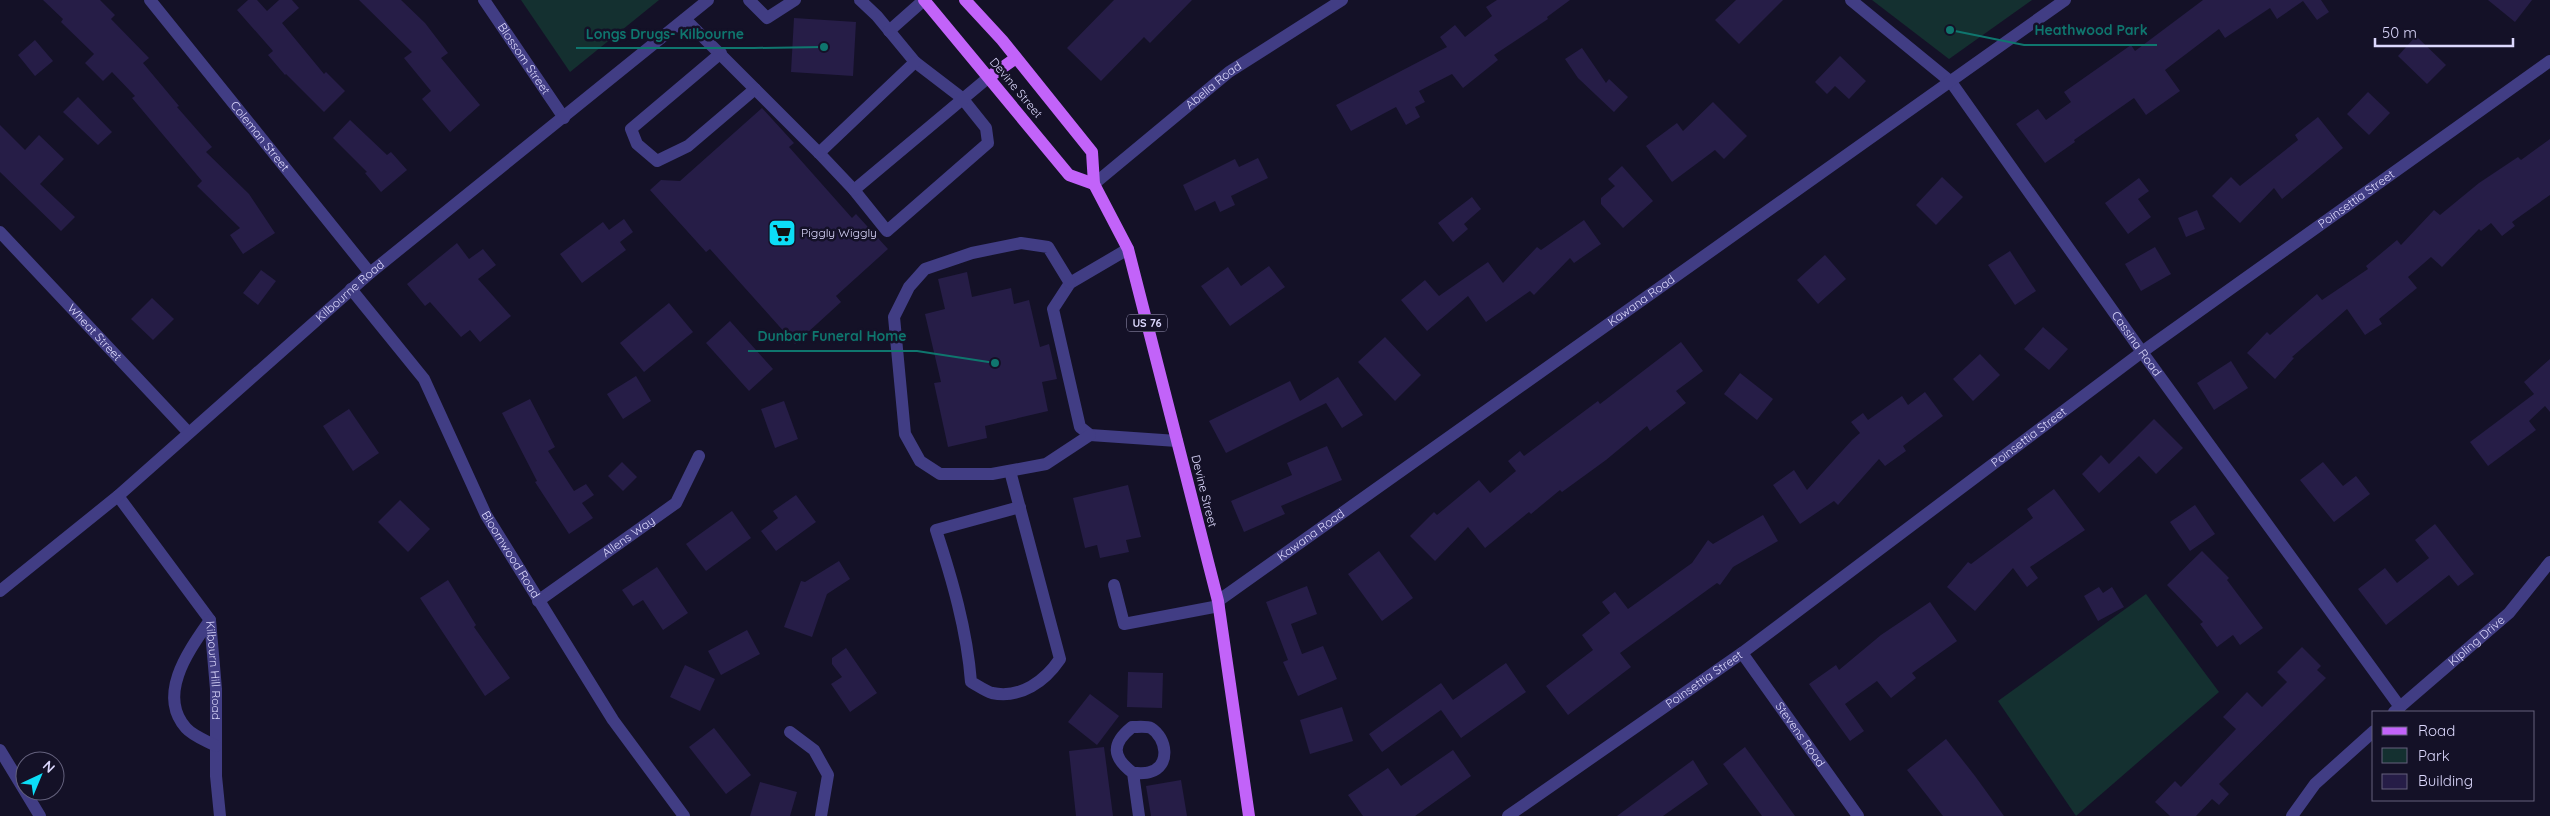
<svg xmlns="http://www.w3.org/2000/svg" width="2550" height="816" font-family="Quicksand,sans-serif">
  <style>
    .green { fill: #143030 }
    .building { fill: #261d47 }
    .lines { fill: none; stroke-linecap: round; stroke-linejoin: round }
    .minor { stroke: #413d84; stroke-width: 12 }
    .major { stroke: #c263f9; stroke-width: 12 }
    .labels { text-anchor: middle; stroke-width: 5; stroke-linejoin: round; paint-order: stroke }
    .shield { fill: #141127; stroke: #a09cbd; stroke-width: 1 }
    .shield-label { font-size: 11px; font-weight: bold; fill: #dcd8fd }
    .street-label { font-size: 12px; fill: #dcd8fd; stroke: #141127 }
    .poi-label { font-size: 12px; fill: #dcd8fd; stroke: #141127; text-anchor: start }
    .leader { fill: none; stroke: #0f766e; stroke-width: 2 }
    .callout-dot { fill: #0f766e; stroke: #141127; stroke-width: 2 }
    .callout-label { font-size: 14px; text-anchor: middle; font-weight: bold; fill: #0f766e; stroke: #141127; stroke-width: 5; stroke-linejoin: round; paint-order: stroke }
  </style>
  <rect width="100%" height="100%" fill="#141127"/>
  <g class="green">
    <polygon points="521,0 659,0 570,72"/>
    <polygon points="1872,0 2032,0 1949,59"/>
    <polygon points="2146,594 2219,692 2076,816 1998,701"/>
  </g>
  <g class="building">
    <polygon points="43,0 100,0 115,15 111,19 149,58 143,63 179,106 177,107 212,147 206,152 249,194 275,233 243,254 230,235 240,228 197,186 202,181 132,98 135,96 112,72 103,81 85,63 94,54 61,22 63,19"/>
    <polygon points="248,0 257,0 267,11 279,0 292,0 299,8 282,23 324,74 326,72 345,91 324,112 286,74 285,75 268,55 273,51 237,10"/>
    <polygon points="359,0 401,0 425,23 448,53 441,58 480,105 450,132 422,99 431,91 404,58 412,52"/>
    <polygon points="1114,0 1192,0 1150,43 1144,37 1101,81 1067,48"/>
    <polygon points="1497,0 1570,0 1547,17 1548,19 1494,55 1498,60 1463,88 1452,74 1419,91 1425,102 1415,107 1420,117 1406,125 1396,107 1351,131 1336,105 1447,47 1440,37 1455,25 1465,37 1492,16 1486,7"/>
    <polygon points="1736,0 1783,0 1739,44 1715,20"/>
    <polygon points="2203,0 2321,0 2329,12 2317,20 2303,1 2277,19 2270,8 2225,38 2219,29 2165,70 2180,91 2146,115 2134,98 2074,140 2075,142 2045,163 2016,124 2038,109 2046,120 2071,102 2064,92 2131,45 2135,51"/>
    <polygon points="2488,0 2532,0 2515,22"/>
    <polygon points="794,18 856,22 853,76 791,72"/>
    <polygon points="2416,36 2446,65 2427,84 2398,56"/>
    <polygon points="35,40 53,61 35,76 18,55"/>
    <polygon points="1582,48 1606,83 1609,79 1628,97 1614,112 1578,78 1565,59"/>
    <polygon points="1840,56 1866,81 1849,99 1835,86 1827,94 1815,82"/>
    <polygon points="2368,92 2390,113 2369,135 2347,114"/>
    <polygon points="78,97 112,132 98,145 63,112"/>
    <polygon points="1713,102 1747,136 1724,159 1715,150 1672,182 1646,146 1677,123 1683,131"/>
    <polygon points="762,108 794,143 789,147 852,218 856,214 888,249 836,296 841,302 795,344 710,249 706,252 650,190 661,180 680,181"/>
    <polygon points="2318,117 2343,148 2282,199 2274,188 2240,223 2212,196 2231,177 2240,186 2298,140 2295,135"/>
    <polygon points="350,120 387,155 391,152 407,170 381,192 365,173 367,172 333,138"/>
    <polygon points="0,125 25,150 39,135 64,159 40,184 75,217 61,231 0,172"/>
    <polygon points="2550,139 2550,195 2512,222 2515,226 2502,236 2491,223 2481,231 2479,229 2442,267 2431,257 2408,277 2417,288 2379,319 2382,324 2365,335 2347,309 2292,357 2294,358 2275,379 2247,353 2267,332 2270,335 2317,294 2322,300 2368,269 2366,266 2397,240 2401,245 2434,210 2440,215 2479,183 2518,157 2521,160"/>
    <polygon points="1258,158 1268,178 1231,196 1235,205 1220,212 1215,201 1195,211 1183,185 1235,159 1239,167"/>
    <polygon points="1622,166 1653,201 1623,228 1601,204 1601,198 1615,186 1608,179"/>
    <polygon points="1942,177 1963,197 1936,225 1916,205"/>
    <polygon points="2139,178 2149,191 2138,199 2151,217 2128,234 2105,203"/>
    <polygon points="1472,197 1481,209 1464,224 1468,229 1453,242 1438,223"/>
    <polygon points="2197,210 2205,229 2186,237 2178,218"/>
    <polygon points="624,219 633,232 620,242 626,250 582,283 560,254 603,222 609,230"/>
    <polygon points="1584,220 1601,244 1574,263 1570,258 1534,295 1530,291 1486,322 1468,296 1427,331 1401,300 1425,280 1439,296 1488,262 1503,283 1537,247 1541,250"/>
    <polygon points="457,243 469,259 483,249 496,265 478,279 511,316 480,342 470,330 461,337 430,302 425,306 407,284"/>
    <polygon points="2155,247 2171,274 2141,291 2125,264"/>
    <polygon points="2010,251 2036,291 2015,305 1988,265"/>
    <polygon points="1825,255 1846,279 1818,304 1797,280"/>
    <polygon points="1269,266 1285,287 1230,326 1201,286 1228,267 1241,286"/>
    <polygon points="261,270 276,281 258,305 243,293"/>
    <polygon points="967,272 972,297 1011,288 1014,304 1029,300 1040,347 1049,344 1057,379 1042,382 1048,411 985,426 987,438 948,447 934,383 941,382 925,314 945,309 938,279"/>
    <polygon points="152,298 174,319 153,340 131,319"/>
    <polygon points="669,303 693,332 644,372 620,343"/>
    <polygon points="730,321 773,369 749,391 706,343"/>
    <polygon points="2043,327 2068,349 2049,370 2024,349"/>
    <polygon points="1385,337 1421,375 1395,401 1358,362"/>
    <polygon points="1681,342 1703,371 1676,391 1686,403 1650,431 1647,426 1606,460 1562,492 1560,490 1531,514 1529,512 1485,548 1468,527 1435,561 1410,536 1434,512 1437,515 1479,480 1490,493 1516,471 1508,461 1520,451 1524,456 1598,401 1600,404"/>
    <polygon points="1980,354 2000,375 1973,401 1953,379"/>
    <polygon points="2550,359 2550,412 2545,406 2529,421 2536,430 2488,466 2470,442 2534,394 2524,382"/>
    <polygon points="2231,361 2248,388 2214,410 2197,383"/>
    <polygon points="1740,373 1773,399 1757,420 1724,394"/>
    <polygon points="636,376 651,401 623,419 607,394"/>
    <polygon points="1338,377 1363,415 1342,428 1326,403 1226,453 1209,421 1290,381 1300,401"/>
    <polygon points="1925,392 1943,416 1903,446 1906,451 1885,466 1879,459 1838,505 1834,501 1800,524 1773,485 1794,470 1807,490 1852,440 1860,433 1851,422 1863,413 1868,420 1902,396 1908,405"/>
    <polygon points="530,399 555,447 548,451 574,491 586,484 594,495 582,503 593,518 569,534 535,482 537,481 502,413"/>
    <polygon points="784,401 798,439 775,448 761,409"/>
    <polygon points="349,409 379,453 353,471 323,426"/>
    <polygon points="2154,419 2183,448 2156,474 2139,456 2099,493 2082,474 2101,455 2109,464"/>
    <polygon points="1327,446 1342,480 1281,506 1285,514 1244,532 1231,501 1292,475 1287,463"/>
    <polygon points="622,462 637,477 623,491 608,476"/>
    <polygon points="2323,462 2343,486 2356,476 2370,494 2334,522 2300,480"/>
    <polygon points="1128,485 1141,537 1126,540 1129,552 1100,558 1097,545 1085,548 1073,498"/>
    <polygon points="2054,489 2085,530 2030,567 2038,578 2027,587 2013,568 1975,611 1947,587 1968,562 1971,564 2033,518 2027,509"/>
    <polygon points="796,495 816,522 776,551 761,531 778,518 773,511"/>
    <polygon points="400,500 430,529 408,552 378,522"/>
    <polygon points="2195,505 2215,534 2190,551 2170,522"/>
    <polygon points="732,511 751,538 706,571 686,544"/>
    <polygon points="1763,515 1778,541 1733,567 1720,585 1717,583 1620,653 1631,667 1568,715 1546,686 1593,650 1582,635 1610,613 1602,602 1615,592 1628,609 1692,563 1708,540 1713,544"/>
    <polygon points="2435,524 2474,574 2458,586 2449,575 2386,625 2358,589 2385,568 2397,583 2429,558 2415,540"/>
    <polygon points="1379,551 1413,598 1382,621 1348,574"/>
    <polygon points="2202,551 2229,578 2227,580 2263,628 2240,645 2233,635 2217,647 2200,624 2203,622 2167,585"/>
    <polygon points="839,561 850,579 827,594 812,637 784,627 801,581 805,582"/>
    <polygon points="657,567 688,613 663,630 643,600 633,606 622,590"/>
    <polygon points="448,580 476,625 474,627 510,678 485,696 420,598"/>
    <polygon points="1307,586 1317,614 1291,624 1302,654 1323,646 1337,679 1298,696 1283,662 1288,660 1266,602"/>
    <polygon points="2099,587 2103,593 2112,587 2124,607 2098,621 2084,596"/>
    <polygon points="1930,602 1957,641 1912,673 1916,678 1891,698 1877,681 1845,704 1864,731 1850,741 1809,684 1836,665 1839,670 1881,635"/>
    <polygon points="747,630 760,654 721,675 708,651"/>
    <polygon points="2302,647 2321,666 2317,670 2326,678 2219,784 2229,794 2219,805 2212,799 2196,816 2170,816 2155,802 2175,781 2181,787 2236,729 2223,717 2247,692 2262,707 2287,682 2277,672"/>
    <polygon points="846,648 877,693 850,712 831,684 842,677 832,664 832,658"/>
    <polygon points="1506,663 1526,692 1461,738 1441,710 1382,752 1369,734 1441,683 1453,700"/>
    <polygon points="685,665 715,679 700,711 670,697"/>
    <polygon points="1128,672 1163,673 1162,708 1127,707"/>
    <polygon points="1090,694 1119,716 1097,745 1068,722"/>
    <polygon points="1342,707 1353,741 1310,754 1300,720"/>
    <polygon points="714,728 751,775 726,794 689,747"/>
    <polygon points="1946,739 1975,776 2004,816 1943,816 1907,770"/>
    <polygon points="1104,747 1113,816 1076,816 1069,751"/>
    <polygon points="1745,747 1795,816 1762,816 1723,764"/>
    <polygon points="1453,750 1471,776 1415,816 1363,816 1348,795 1388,768 1401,786"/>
    <polygon points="1693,760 1708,784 1663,816 1617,816"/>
    <polygon points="1181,780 1187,816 1151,816 1146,786"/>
    <polygon points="760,782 797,792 790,816 750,816"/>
  </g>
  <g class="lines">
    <g class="minor">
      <path id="s1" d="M150,0L370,273"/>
      <path id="s2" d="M484,0L564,118"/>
      <polyline points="749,0 767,18 795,0"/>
      <path id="s3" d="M1851,0L1951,82L2142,352L2400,707"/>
      <polyline points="685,19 819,153 854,190 887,231 988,143 986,128 962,98 915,62 877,16 860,0"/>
      <polyline points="889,31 924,0"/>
      <polyline points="721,53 631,129 637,144 657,161 688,146 755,89"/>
      <polyline points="819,153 915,62"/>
      <path id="s4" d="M1094,184L1229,72L1342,0"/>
      <polyline points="854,190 989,77"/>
      <path id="s5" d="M0,232L188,432"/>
      <polyline points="1128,249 1070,283 1053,309 1080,427 1090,435 1177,441"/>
      <polyline points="1070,283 1048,247 1021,243 972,253 925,269 909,287 894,317 905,434 920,461 940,474 992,474 1046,464 1090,435"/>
      <path id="s6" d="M351,289L424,379L486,515L613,720L684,816"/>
      <path d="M1010,471L1060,659C1045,681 1021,699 992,693C985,691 977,685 971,682C967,630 952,579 936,530L1020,507"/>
      <path id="s7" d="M118,496L210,620L216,689V776L220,816"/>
      <polyline points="1114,585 1124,624 1219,606"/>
      <path id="s8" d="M0,591L118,496L370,273L708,0"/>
      <path id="s9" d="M538,601L676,503L699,456"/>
      <path id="s10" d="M1218,601L2065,0"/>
      <path d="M210,620C190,649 156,694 186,728C193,736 207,741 216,746"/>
      <path id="s11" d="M1742,653L1858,816"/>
      <path id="s12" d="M2394,712L2509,613L2550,562"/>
      <polyline points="790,732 814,750 828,775 821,816"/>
      <polyline points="0,750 40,816"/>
      <path d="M1133,773C1138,773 1145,774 1150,772C1171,766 1167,738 1151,728C1147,726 1138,727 1132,727C1111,744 1112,757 1133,773L1139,816"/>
      <path id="s13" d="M1508,816L1742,653L2142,352L2550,61"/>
      <polyline points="2292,816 2315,784 2374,731"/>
    </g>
    <g class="major">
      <polyline points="924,0 1069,175 1094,184"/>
      <polyline points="965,0 1002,40 1092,152 1094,184 1128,249 1218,601 1249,816"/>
      <polyline points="989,77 1016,58"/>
    </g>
  </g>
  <defs>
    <symbol id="supermarket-square" viewBox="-11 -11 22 22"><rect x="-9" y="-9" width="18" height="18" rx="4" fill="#0cddf6" stroke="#141127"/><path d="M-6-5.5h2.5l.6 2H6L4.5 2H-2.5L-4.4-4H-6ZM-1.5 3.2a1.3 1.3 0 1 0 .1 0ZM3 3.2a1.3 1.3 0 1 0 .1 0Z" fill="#111"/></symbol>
  </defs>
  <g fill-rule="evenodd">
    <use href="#supermarket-square" x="766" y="217" width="32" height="32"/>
  </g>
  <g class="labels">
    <rect class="shield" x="1127" y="314.5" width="40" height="17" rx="4"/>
    <g class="shield-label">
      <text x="1147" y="327">US 76</text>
    </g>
    <g class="street-label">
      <text dy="4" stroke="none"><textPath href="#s2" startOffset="71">Blossom Street</textPath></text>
      <text dy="4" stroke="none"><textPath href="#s4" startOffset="155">Abelia Road</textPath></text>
      <text transform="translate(1016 88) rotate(50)" y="4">Devine Street</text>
      <text dy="4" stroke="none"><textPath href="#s1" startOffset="175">Coleman Street</textPath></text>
      <text dy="4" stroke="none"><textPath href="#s13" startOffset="1049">Poinsettia Street</textPath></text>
      <text dy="4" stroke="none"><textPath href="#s8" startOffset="461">Kilbourne Road</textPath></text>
      <text dy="4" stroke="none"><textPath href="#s10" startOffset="519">Kawana Road</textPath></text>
      <text dy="4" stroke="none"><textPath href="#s5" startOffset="138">Wheat Street</textPath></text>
      <text dy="4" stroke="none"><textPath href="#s3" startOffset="450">Cassina Road</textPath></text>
      <text dy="4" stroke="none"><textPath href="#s13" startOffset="644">Poinsettia Street</textPath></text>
      <text transform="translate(1204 491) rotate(76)" y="4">Devine Street</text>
      <text dy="4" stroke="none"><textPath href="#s10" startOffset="114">Kawana Road</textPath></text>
      <text dy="4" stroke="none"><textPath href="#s9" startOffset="111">Allens Way</textPath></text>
      <text dy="4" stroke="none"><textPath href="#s6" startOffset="312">Bloomwood Road</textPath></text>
      <text dy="4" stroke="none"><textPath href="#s12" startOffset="109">Kipling Drive</textPath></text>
      <text dy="4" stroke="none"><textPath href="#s7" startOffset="205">Kilbourn Hill Road</textPath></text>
      <text dy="4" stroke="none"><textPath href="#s13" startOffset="239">Poinsettia Street</textPath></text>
      <text dy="4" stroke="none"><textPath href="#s11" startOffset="100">Stevens Road</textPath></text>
    </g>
    <g class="poi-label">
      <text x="801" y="237">Piggly Wiggly</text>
    </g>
  </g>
  <path class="leader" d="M1950 30L2024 45H2157M824 47L754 48H576M995 363L917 351H748"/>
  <g class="callout-dot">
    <circle cx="1950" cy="30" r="5"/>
    <circle cx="824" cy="47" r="5"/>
    <circle cx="995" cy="363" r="5"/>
  </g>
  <g class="callout-label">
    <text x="2091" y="35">Heathwood Park</text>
    <text x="665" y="39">Longs Drugs- Kilbourne</text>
    <text x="832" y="341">Dunbar Funeral Home</text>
  </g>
  <rect x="2372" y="711" width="162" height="90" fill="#141127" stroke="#64617d"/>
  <rect x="2382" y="727" width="25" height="8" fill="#c263f9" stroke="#64617d"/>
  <text x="2418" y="736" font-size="15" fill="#dcd8fd">Road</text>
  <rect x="2382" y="748" width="25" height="15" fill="#143030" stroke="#64617d"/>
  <text x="2418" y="761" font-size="15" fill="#dcd8fd">Park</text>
  <rect x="2382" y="774" width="25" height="15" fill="#261d47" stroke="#64617d"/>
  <text x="2418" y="786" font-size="15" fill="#dcd8fd">Building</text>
  <g transform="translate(40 776) rotate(44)"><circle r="24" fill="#141127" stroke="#64617d"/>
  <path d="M0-4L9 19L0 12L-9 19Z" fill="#0cddf6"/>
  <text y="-8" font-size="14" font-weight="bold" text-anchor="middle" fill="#dcd8fd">N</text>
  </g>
  <path d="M2375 38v8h138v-8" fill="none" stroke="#dcd8fd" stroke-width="2.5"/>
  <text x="2382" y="38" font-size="15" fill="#dcd8fd" stroke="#141127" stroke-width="4" paint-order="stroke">50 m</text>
</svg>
